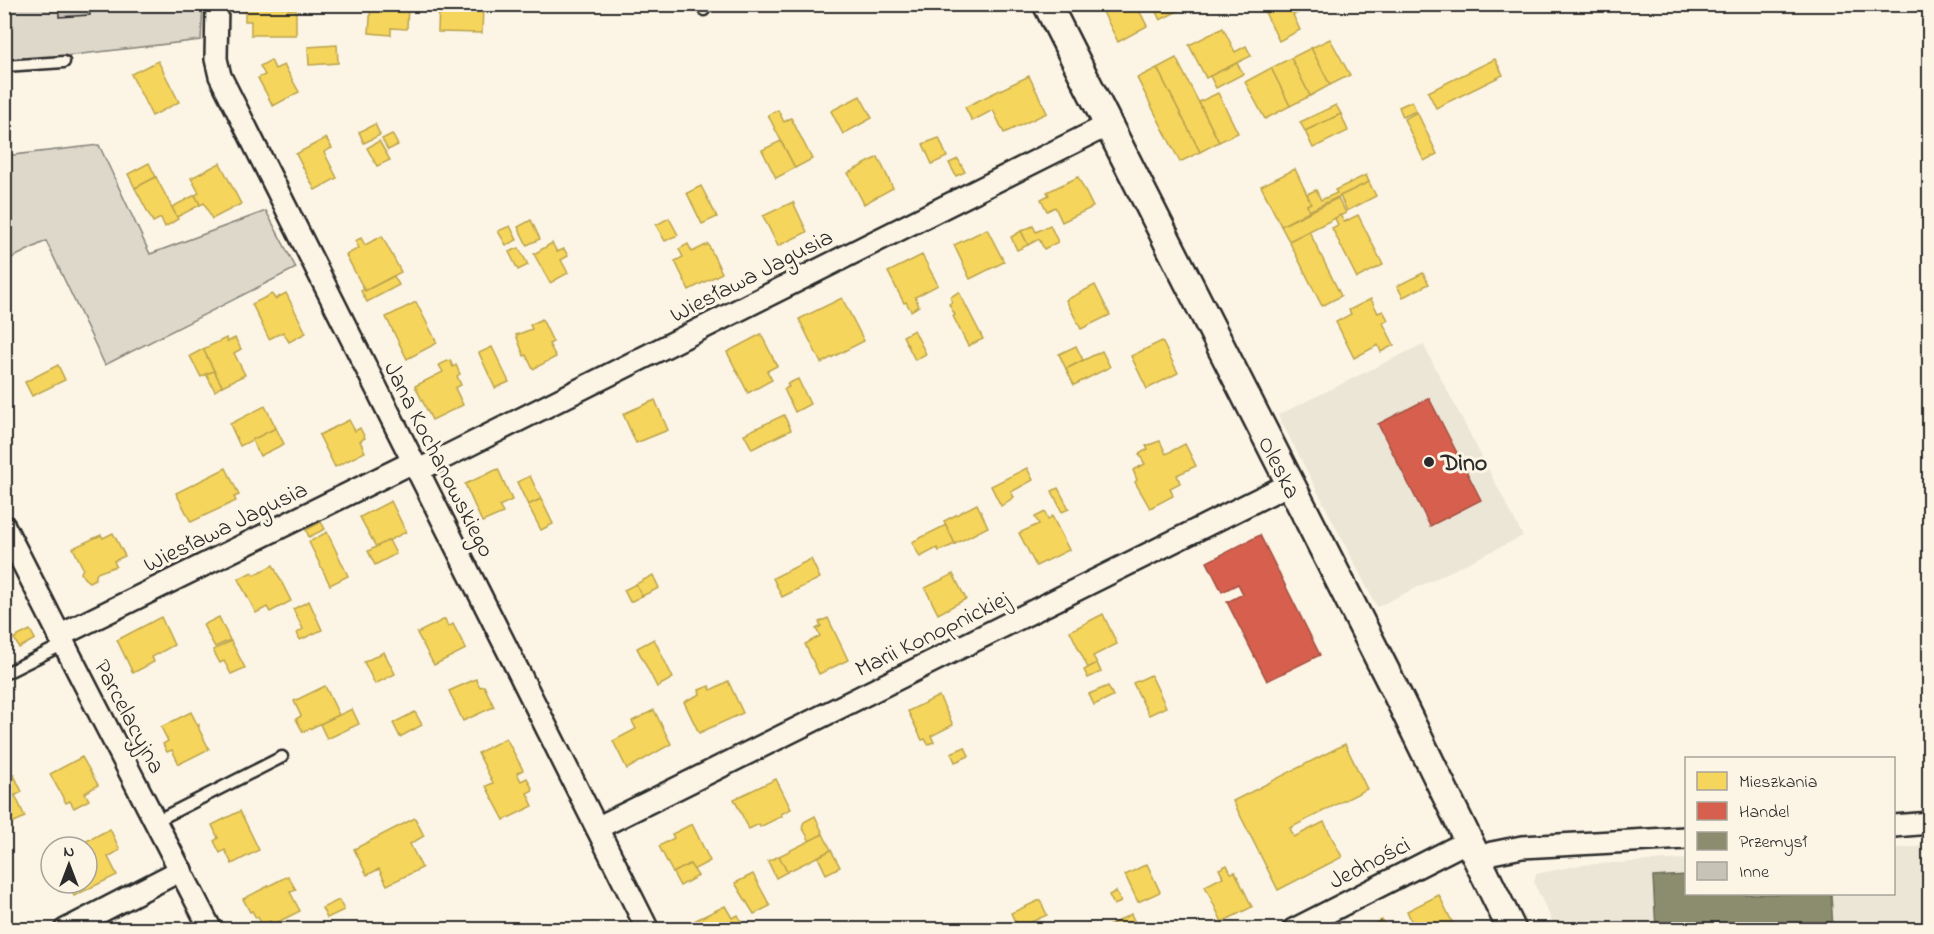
<svg xmlns="http://www.w3.org/2000/svg" width="1934" height="934" font-family="'Indie Flower',sans-serif">
  <style>
    .built { fill: #ece6d7 }
    .green { fill: #ded8ca; stroke: #84827a; stroke-width: 1.5 }
    .homes { fill: #f6d55c; stroke: #b9a24d; stroke-width: 1.5 }
    .shops { fill: #d6604d; stroke: #a35043; stroke-width: 1.5 }
    .industry { fill: #8c8c6e; stroke: #6f6f5a; stroke-width: 1.5 }
    .building { fill: #c8c3b7; stroke: #2b2b2b; stroke-width: 1.5 }
    .lines { fill: none; stroke-linecap: round; stroke-linejoin: round }
    .service-casing { stroke: #2b2b2b; stroke-width: 15 }
    .minor-casing { stroke: #2b2b2b; stroke-width: 26 }
    .tertiary-casing { stroke: #2b2b2b; stroke-width: 32 }
    .service { stroke: #fcf5e5; stroke-width: 10 }
    .minor { stroke: #fcf5e5; stroke-width: 21 }
    .tertiary { stroke: #fcf5e5; stroke-width: 27 }
    .poi-dot { fill: #2b2b2b; stroke: #fcf5e5; stroke-width: 2 }
    .labels { text-anchor: middle; stroke-width: 6; stroke-linejoin: round; paint-order: stroke }
    .street-label { font-size: 24px; fill: #2b2b2b; stroke: #fcf5e5 }
    .poi-label { font-size: 24px; font-weight: bold; fill: #2b2b2b; stroke: #fcf5e5; text-anchor: start }
  </style>
  <rect width="100%" height="100%" fill="#fcf5e5"/>
  <filter id="ink" filterUnits="userSpaceOnUse"><feTurbulence type="fractalNoise" baseFrequency=".0167" numOctaves="2"/><feDisplacementMap in="SourceGraphic" scale="12" xChannelSelector="R" yChannelSelector="G"/><feConvolveMatrix kernelMatrix="1 2 1 2 8 2 1 2 1" color-interpolation-filters="sRGB"/></filter>
  <g filter="url(#ink)">
    <g class="built">
      <polygon points="1423,344 1523,536 1377,607 1278,415"/>
      <polygon points="1929,846 1929,929 1556,929 1534,883 1536,874 1580,865 1686,859 1686,894 1894,894 1894,848"/>
    </g>
    <g class="green">
      <polygon points="4,5 203,5 201,40 5,63"/>
      <polygon points="99,145 150,254 266,211 296,268 105,365 46,241 4,262 5,156"/>
    </g>
    <g class="homes">
      <polygon points="245,4 288,4 288,9 296,9 296,35 251,35 251,21 245,21"/>
      <polygon points="371,4 408,4 407,29 391,28 391,35 369,33"/>
      <polygon points="439,4 483,4 482,33 438,32"/>
      <polygon points="1099,4 1136,4 1147,26 1118,42"/>
      <polygon points="1152,4 1189,4 1190,5 1160,20"/>
      <polygon points="1261,4 1309,4 1311,7 1293,15 1300,30 1279,41"/>
      <polygon points="1223,28 1235,52 1246,46 1251,56 1206,78 1189,45"/>
      <polygon points="1330,39 1350,75 1330,85 1311,48"/>
      <polygon points="337,45 338,63 309,65 308,47"/>
      <polygon points="1311,48 1330,85 1310,96 1291,58"/>
      <polygon points="1176,58 1219,142 1200,152 1157,68"/>
      <polygon points="1291,58 1310,96 1290,106 1271,68"/>
      <polygon points="1495,59 1503,75 1436,108 1428,92"/>
      <polygon points="271,60 275,69 284,65 299,92 273,106 258,78 265,75 260,66"/>
      <polygon points="158,61 179,102 152,116 131,74"/>
      <polygon points="1237,63 1243,74 1216,88 1210,76"/>
      <polygon points="1157,68 1200,152 1180,162 1137,78"/>
      <polygon points="1271,68 1290,106 1265,119 1245,82"/>
      <polygon points="1029,76 1047,113 1004,133 993,110 972,121 965,107"/>
      <polygon points="1218,93 1238,133 1219,142 1199,102"/>
      <polygon points="860,96 872,118 843,134 831,111"/>
      <polygon points="1412,101 1416,111 1403,117 1399,107"/>
      <polygon points="1336,105 1341,114 1305,131 1300,122"/>
      <polygon points="778,110 784,122 791,118 812,159 795,168 768,115"/>
      <polygon points="1417,112 1437,154 1424,161 1404,119"/>
      <polygon points="1341,114 1348,131 1313,148 1305,131"/>
      <polygon points="375,124 380,135 364,143 359,132"/>
      <polygon points="392,134 398,145 388,150 382,139"/>
      <polygon points="326,138 332,148 324,152 337,178 315,190 296,154"/>
      <polygon points="939,138 947,157 932,164 923,144"/>
      <polygon points="379,141 390,160 377,166 367,148"/>
      <polygon points="781,141 795,168 776,178 762,150"/>
      <polygon points="878,157 893,188 864,204 848,173"/>
      <polygon points="958,159 965,172 956,176 949,163"/>
      <polygon points="149,163 156,177 135,188 128,174"/>
      <polygon points="220,163 241,204 212,219 204,203 200,205 195,195 199,193 191,178"/>
      <polygon points="1295,169 1311,203 1307,205 1309,211 1281,226 1261,186"/>
      <polygon points="1366,175 1369,182 1309,211 1307,205 1311,203 1307,194 1316,190 1321,200 1337,193 1335,190"/>
      <polygon points="156,177 178,219 165,227 161,218 153,222 135,188"/>
      <polygon points="1078,177 1093,207 1062,222 1055,207 1047,211 1041,199 1049,195 1047,192"/>
      <polygon points="1369,182 1376,196 1347,211 1340,196"/>
      <polygon points="701,186 717,217 702,224 687,193"/>
      <polygon points="195,195 200,205 177,217 172,207"/>
      <polygon points="1338,198 1346,213 1289,241 1281,226"/>
      <polygon points="793,202 807,232 778,246 763,216"/>
      <polygon points="1340,215 1344,222 1358,215 1383,265 1357,278 1332,228 1338,225 1335,218"/>
      <polygon points="669,218 678,235 665,241 656,225"/>
      <polygon points="531,220 540,239 527,245 518,227"/>
      <polygon points="1050,225 1058,242 1044,249 1039,239 1028,245 1021,231 1033,226 1036,232"/>
      <polygon points="510,226 517,240 506,245 498,231"/>
      <polygon points="987,229 1004,262 970,279 954,245"/>
      <polygon points="1021,231 1028,245 1017,250 1011,237"/>
      <polygon points="1309,231 1341,296 1322,306 1289,241"/>
      <polygon points="382,236 401,272 365,291 346,255 359,248 355,241 361,238 365,245"/>
      <polygon points="552,243 557,252 564,249 568,256 561,260 568,273 550,283 534,254"/>
      <polygon points="688,244 692,252 708,244 722,273 689,290 675,261 683,257 679,249"/>
      <polygon points="519,248 528,265 518,270 509,252"/>
      <polygon points="922,255 938,285 915,297 919,306 911,311 906,302 904,303 888,272"/>
      <polygon points="1423,273 1429,284 1403,297 1397,286"/>
      <polygon points="394,276 399,285 367,302 361,291 364,289 365,291"/>
      <polygon points="1095,285 1110,315 1081,329 1066,300"/>
      <polygon points="959,292 983,339 968,346 953,316 955,315 949,304 952,302 950,297"/>
      <polygon points="286,293 306,333 289,342 283,332 269,339 252,304 272,294 275,299"/>
      <polygon points="842,298 864,341 821,363 799,319"/>
      <polygon points="1371,299 1378,313 1383,311 1388,320 1383,323 1394,345 1381,352 1378,345 1354,358 1336,322 1351,314 1349,310"/>
      <polygon points="416,302 437,343 407,359 386,317"/>
      <polygon points="542,319 553,342 549,344 556,357 533,369 526,355 524,356 516,335 532,329 530,325"/>
      <polygon points="914,330 926,354 915,360 903,336"/>
      <polygon points="761,334 777,366 767,371 772,380 748,393 727,352"/>
      <polygon points="226,338 227,342 235,338 241,349 234,353 245,375 222,386 203,349"/>
      <polygon points="1162,341 1178,373 1147,389 1131,356"/>
      <polygon points="1076,346 1083,360 1066,369 1059,354"/>
      <polygon points="492,347 509,382 495,388 479,353"/>
      <polygon points="203,349 214,371 201,377 190,356"/>
      <polygon points="1102,351 1110,367 1074,385 1066,369"/>
      <polygon points="450,360 453,367 456,365 460,374 457,376 461,385 455,388 463,405 432,420 415,386 443,372 439,365"/>
      <polygon points="58,365 65,380 32,396 25,382"/>
      <polygon points="214,371 222,386 215,391 206,374"/>
      <polygon points="798,379 810,404 795,412 784,389 789,387 787,384"/>
      <polygon points="655,400 668,430 636,443 623,414"/>
      <polygon points="265,406 276,428 240,446 230,424"/>
      <polygon points="784,415 791,430 752,449 744,434"/>
      <polygon points="349,420 355,431 360,428 365,438 360,441 365,452 335,467 319,435"/>
      <polygon points="276,428 284,444 260,456 252,440"/>
      <polygon points="1160,441 1166,454 1185,444 1196,466 1177,475 1180,483 1170,488 1173,496 1150,508 1135,482 1137,480 1133,470 1145,464 1139,454 1148,449 1146,446"/>
      <polygon points="226,468 239,495 234,497 236,501 191,522 176,493"/>
      <polygon points="1027,468 1033,480 1011,492 1014,497 1001,506 991,486"/>
      <polygon points="498,469 512,500 499,506 503,513 482,522 465,484"/>
      <polygon points="530,476 541,499 528,505 517,482"/>
      <polygon points="1058,488 1069,509 1062,512 1052,491"/>
      <polygon points="541,499 553,524 541,530 528,505"/>
      <polygon points="391,501 406,532 376,547 360,517"/>
      <polygon points="977,504 988,527 955,544 944,521"/>
      <polygon points="1045,512 1048,520 1052,516 1069,550 1036,566 1019,533 1039,524 1035,517"/>
      <polygon points="321,522 325,529 309,537 306,530"/>
      <polygon points="946,525 955,544 939,551 937,548 920,557 912,542"/>
      <polygon points="327,532 348,576 330,585 309,542"/>
      <polygon points="113,533 125,556 114,561 116,566 97,573 95,579 89,582 84,578 81,573 83,568 73,548 101,535 103,538"/>
      <polygon points="389,540 396,554 375,565 368,551"/>
      <polygon points="811,559 820,578 782,597 773,578"/>
      <polygon points="273,565 291,601 270,612 267,607 256,613 238,579 252,572 254,575"/>
      <polygon points="953,574 966,599 938,614 925,588"/>
      <polygon points="653,575 659,588 642,596 636,584"/>
      <polygon points="636,584 642,596 630,602 624,590"/>
      <polygon points="309,601 322,630 300,640 297,633 303,629 293,609"/>
      <polygon points="1103,614 1117,644 1093,656 1097,663 1088,668 1070,631"/>
      <polygon points="161,617 174,645 152,657 154,662 133,673 117,640"/>
      <polygon points="219,617 230,640 215,647 203,625"/>
      <polygon points="828,618 848,660 819,674 805,644 820,636 816,629 821,626 819,622"/>
      <polygon points="445,619 448,627 453,624 466,649 434,665 417,633"/>
      <polygon points="30,630 35,639 19,648 14,638"/>
      <polygon points="654,639 673,678 657,687 637,648"/>
      <polygon points="231,641 245,668 231,674 224,661 220,663 213,650"/>
      <polygon points="384,652 395,674 375,684 364,662"/>
      <polygon points="1097,663 1101,672 1088,678 1084,670"/>
      <polygon points="1151,675 1166,707 1149,715 1133,683"/>
      <polygon points="476,679 480,687 484,686 494,707 463,721 449,691"/>
      <polygon points="728,681 743,713 699,733 684,702 700,694 699,690 709,686 711,690"/>
      <polygon points="325,686 339,715 303,732 296,719 301,716 294,701"/>
      <polygon points="1108,686 1113,696 1094,705 1089,694"/>
      <polygon points="939,696 953,725 931,736 934,742 928,744 925,739 922,740 908,711"/>
      <polygon points="352,709 359,724 327,739 320,724"/>
      <polygon points="654,710 671,744 627,769 613,741 636,729 632,721"/>
      <polygon points="191,712 198,726 199,725 199,729 209,749 179,764 172,750 167,752 163,744 168,741 161,727"/>
      <polygon points="415,712 422,725 400,737 393,723"/>
      <polygon points="506,738 523,770 517,773 521,781 527,778 533,790 527,793 533,806 504,820 486,786 493,783 478,753"/>
      <polygon points="1345,744 1367,789 1290,828 1294,837 1324,822 1342,857 1278,890 1233,801"/>
      <polygon points="965,747 969,756 955,762 951,753"/>
      <polygon points="82,757 98,785 85,793 89,800 74,808 70,801 66,803 50,774"/>
      <polygon points="14,775 22,792 4,801 4,779"/>
      <polygon points="776,779 791,809 781,814 782,816 760,827 759,824 749,829 734,799"/>
      <polygon points="15,795 25,817 10,824 4,812 4,801"/>
      <polygon points="240,811 259,850 232,864 225,850 220,853 214,841 218,838 212,825"/>
      <polygon points="815,816 823,834 810,841 802,827 804,822"/>
      <polygon points="415,818 424,836 410,844 422,868 387,885 379,869 367,875 354,849"/>
      <polygon points="692,824 710,861 693,870 690,864 673,873 659,846 674,838 672,834"/>
      <polygon points="110,829 120,850 108,857 117,875 74,896 68,883 87,883 87,847 75,847"/>
      <polygon points="823,834 831,850 787,872 779,856"/>
      <polygon points="831,850 840,867 826,874 818,857"/>
      <polygon points="779,856 787,872 776,878 768,861"/>
      <polygon points="51,859 51,878 44,863"/>
      <polygon points="690,864 698,876 680,886 673,873"/>
      <polygon points="1147,864 1160,892 1138,902 1125,875"/>
      <polygon points="1227,865 1231,873 1235,872 1252,907 1222,922 1205,886 1223,877 1219,869"/>
      <polygon points="753,874 770,906 754,914 735,883"/>
      <polygon points="288,876 296,890 290,892 300,911 272,925 270,921 262,925 258,917 256,918 252,911 250,912 243,899"/>
      <polygon points="1116,891 1121,902 1114,905 1109,895"/>
      <polygon points="1439,895 1456,930 1409,930 1414,927 1407,911"/>
      <polygon points="339,900 344,910 327,918 322,908"/>
      <polygon points="1040,900 1047,915 1018,928 1011,913"/>
      <polygon points="725,906 732,918 738,915 745,930 695,930 692,922"/>
      <polygon points="1131,914 1137,927 1146,923 1149,930 1101,930"/>
      <polygon points="1382,920 1387,930 1361,930"/>
    </g>
    <g class="shops">
      <polygon points="1429,398 1481,500 1430,526 1378,424"/>
      <polygon points="1260,535 1320,655 1267,681 1227,602 1243,594 1238,584 1222,592 1207,562"/>
    </g>
    <polygon class="industry" points="1686,875 1686,894 1831,894 1833,930 1656,930 1653,877"/>
    <polygon class="building" points="59,4 89,4 90,15 59,17"/>
    <g class="lines">
      <defs>
        <g id="service">
          <polyline points="701,4 704,10"/>
          <polyline points="4,66 64,62"/>
          <polyline points="4,674 64,644"/>
          <polyline points="156,821 282,757"/>
        </g>
        <g id="minor">
          <polyline points="217,4 216,59 220,76 648,930"/>
          <polyline points="417,471 1108,125"/>
          <polyline points="4,526 64,644 211,930"/>
          <polyline points="59,636 413,462"/>
          <polyline points="1894,826 1930,823"/>
          <polyline points="597,828 1289,484"/>
          <polyline points="1478,859 1492,853 1522,847 1686,838"/>
          <polyline points="65,930 181,870"/>
          <polyline points="1293,930 1468,841"/>
        </g>
        <polyline id="tertiary" points="1047,4 1394,688 1512,930"/>
      </defs>
      <use href="#service" class="service-casing"/>
      <use href="#minor" class="minor-casing"/>
      <use href="#tertiary" class="tertiary-casing"/>
      <use href="#service" class="service"/>
      <use href="#minor" class="minor"/>
      <use href="#tertiary" class="tertiary"/>
    </g>
  </g>
  <circle class="poi-dot" cx="1429" cy="462" r="6"/>
  <g class="labels">
    <g class="street-label">
      <text transform="translate(751 275) rotate(-27)" y="8">Wiesława Jagusia</text>
      <text transform="translate(440 459) rotate(63)" y="8">Jana Kochanowskiego</text>
      <text transform="translate(1280 467) rotate(63)" y="8">Oleska</text>
      <text transform="translate(225 526) rotate(-26)" y="8">Wiesława Jagusia</text>
      <text transform="translate(932 633) rotate(-26)" y="8">Marii Konopnickiej</text>
      <text transform="translate(130 716) rotate(62)" y="8">Parcelacyjna</text>
      <text transform="translate(1369 862) rotate(-27)" y="8">Jedności</text>
    </g>
    <g class="poi-label">
      <text x="1441" y="470">Dino</text>
    </g>
  </g>
  <rect width="1934" height="934" fill="none" stroke="#fcf5e5" stroke-width="24"/>
  <rect x="12" y="12" width="1910" height="910" fill="none" stroke="#2b2b2b" stroke-width="2" filter="url(#ink)"/>
  <rect x="1685" y="757" width="210" height="138" fill="#fcf5e5" stroke="#a8a49b" stroke-width="1.5"/>
  <rect x="1697" y="772" width="30" height="18" fill="#f6d55c" stroke="#a8a49b" stroke-width="1.5"/>
  <text x="1739" y="787" font-size="18" fill="#2b2b2b">Mieszkania</text>
  <rect x="1697" y="802" width="30" height="18" fill="#d6604d" stroke="#a8a49b" stroke-width="1.5"/>
  <text x="1739" y="817" font-size="18" fill="#2b2b2b">Handel</text>
  <rect x="1697" y="832" width="30" height="18" fill="#8c8c6e" stroke="#a8a49b" stroke-width="1.5"/>
  <text x="1739" y="847" font-size="18" fill="#2b2b2b">Przemysł</text>
  <rect x="1697" y="862" width="30" height="18" fill="#c8c3b7" stroke="#a8a49b" stroke-width="1.5"/>
  <text x="1739" y="877" font-size="18" fill="#2b2b2b">Inne</text>
  <g transform="translate(69 865)"><circle r="28" fill="#fcf5e5" stroke="#a8a49b" stroke-width="1.5"/>
  <path d="M0-4.5L10 22L0 15L-10 22Z" fill="#2b2b2b"/>
  <text y="-9" font-size="16" font-weight="bold" text-anchor="middle" fill="#2b2b2b">N</text>
  </g>
</svg>
